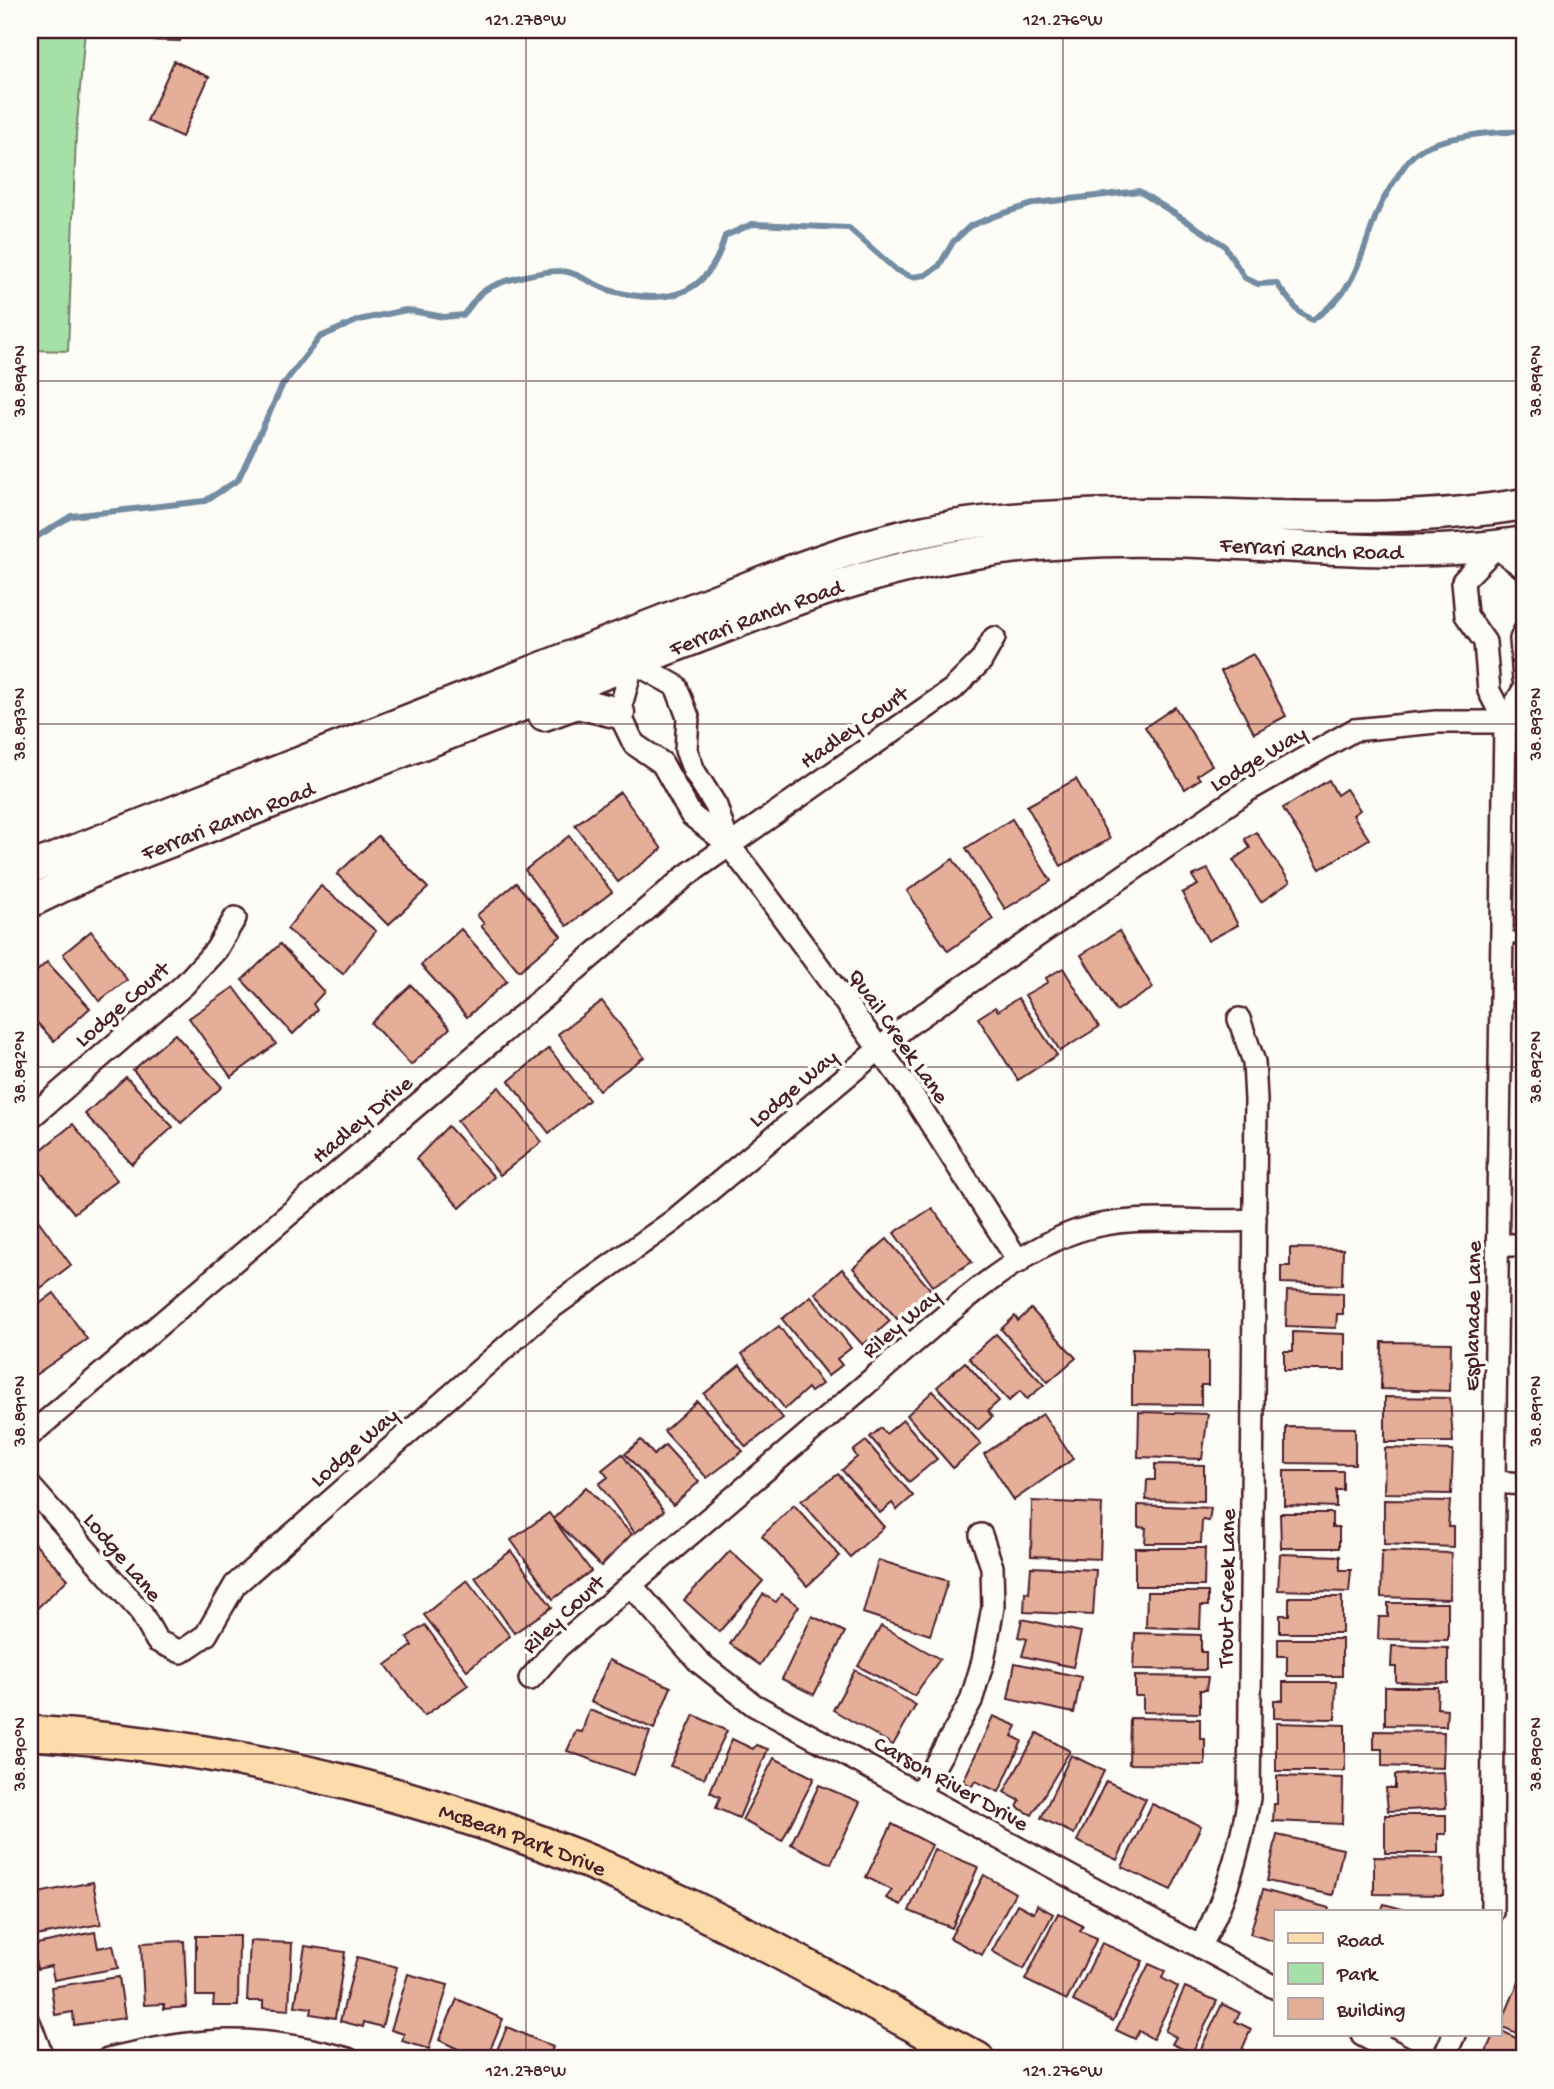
<svg xmlns="http://www.w3.org/2000/svg" width="1554" height="2089" font-family="'Gochi Hand',sans-serif">
  <style>
    .green { fill: #a5e0a6; stroke: #788068; stroke-width: 2 }
    .lines { fill: none; stroke-linecap: round; stroke-linejoin: round }
    .stream { stroke: #738ca1; stroke-width: 6 }
    .building { fill: #e4ae99; stroke: #4a1f2b; stroke-width: 2 }
    .lane-casing { stroke: #4a1f2b; stroke-width: 16 }
    .street-casing { stroke: #4a1f2b; stroke-width: 26 }
    .secondary-casing { stroke: #4a1f2b; stroke-width: 35 }
    .primary-casing { stroke: #4a1f2b; stroke-width: 38 }
    .lane { stroke: #fdfcf7; stroke-width: 10 }
    .street { stroke: #fdfcf7; stroke-width: 21 }
    .secondary { stroke: #fdfcf7; stroke-width: 30 }
    .primary { stroke: #fddcac; stroke-width: 33 }
    .ticks { fill: none; stroke: #4a1f2b; stroke-width: 2; stroke-opacity: 0.45 }
    .labels { text-anchor: middle; stroke-width: 7; stroke-linejoin: round; paint-order: stroke }
    .street-label { font-size: 23px; fill: #4a1f2b; stroke: #fdfcf7 }
    .neatline { fill: none; stroke: #4a1f2b; stroke-width: 2.5 }
    .ticks-label { font-size: 18px; text-anchor: middle; fill: #4a1f2b }
  </style>
  <rect width="100%" height="100%" fill="#fdfcf7"/>
  <filter id="ink" filterUnits="userSpaceOnUse"><feTurbulence type="fractalNoise" baseFrequency=".0143" numOctaves="2"/><feDisplacementMap in="SourceGraphic" scale="14" xChannelSelector="R" yChannelSelector="G"/><feConvolveMatrix kernelMatrix="1 2 1 2 8 2 1 2 1" color-interpolation-filters="sRGB"/></filter>
  <g filter="url(#ink)">
    <polygon class="green" points="30,30 85,30 76,135 68,351 30,350"/>
    <g class="lines">
      <path class="stream" d="M30,541L71,516L205,501L238,480L282,386L320,337L359,320L406,310L444,317L463,315C469,309 474,300 480,294C494,281 549,268 568,272C583,276 597,287 612,291C669,306 709,295 725,236L752,224L849,228L896,270L912,277L926,275L939,266L953,242L970,226L995,216L1036,203L1139,191L1224,245L1245,278L1258,284L1276,283L1299,312L1312,320C1357,291 1359,259 1377,213C1382,200 1404,163 1415,154C1435,136 1498,131 1524,132"/>
    </g>
    <g class="building">
      <polygon points="148,30 181,30 180,41 148,40"/>
      <polygon points="174,61 209,77 182,137 147,121"/>
      <polygon points="1253,654 1286,716 1254,733 1221,671"/>
      <polygon points="1175,707 1212,765 1197,775 1200,779 1185,789 1145,727"/>
      <polygon points="1076,779 1110,839 1061,866 1027,806"/>
      <polygon points="1329,780 1337,795 1346,789 1360,810 1353,815 1369,839 1320,869 1283,808"/>
      <polygon points="620,792 662,849 618,882 575,825"/>
      <polygon points="1012,819 1051,881 1005,909 966,848"/>
      <polygon points="1256,832 1290,882 1261,902 1233,860 1250,848 1245,839"/>
      <polygon points="378,836 428,888 388,925 337,874"/>
      <polygon points="569,836 612,892 567,926 525,870"/>
      <polygon points="953,859 993,919 948,951 907,891"/>
      <polygon points="1208,869 1238,925 1208,941 1182,893 1198,885 1192,876"/>
      <polygon points="516,883 561,936 519,971 481,926 484,924 477,915"/>
      <polygon points="321,886 376,931 343,974 287,929"/>
      <polygon points="461,929 507,981 467,1017 421,965"/>
      <polygon points="91,931 127,980 99,1001 63,954"/>
      <polygon points="1119,931 1153,988 1116,1011 1081,955"/>
      <polygon points="280,944 324,992 313,1004 317,1010 293,1034 242,980"/>
      <polygon points="47,962 90,1008 54,1041 30,1015 30,964 37,971"/>
      <polygon points="1063,968 1099,1027 1060,1051 1025,995 1048,982 1046,978"/>
      <polygon points="411,985 450,1028 411,1065 371,1023"/>
      <polygon points="234,987 276,1044 231,1077 189,1018"/>
      <polygon points="1018,998 1057,1055 1018,1080 978,1018 995,1007 998,1011"/>
      <polygon points="602,1001 644,1057 599,1090 558,1034"/>
      <polygon points="175,1034 222,1087 181,1123 133,1070"/>
      <polygon points="549,1048 589,1100 549,1133 509,1081"/>
      <polygon points="126,1077 173,1127 132,1164 85,1114"/>
      <polygon points="499,1087 542,1142 500,1175 457,1121"/>
      <polygon points="73,1124 117,1180 74,1213 30,1159"/>
      <polygon points="448,1126 494,1177 460,1208 416,1159"/>
      <polygon points="932,1208 972,1262 933,1286 894,1233"/>
      <polygon points="38,1220 71,1265 30,1296 30,1226"/>
      <polygon points="887,1239 932,1291 897,1319 853,1268"/>
      <polygon points="1290,1248 1343,1249 1342,1285 1281,1283 1281,1266 1290,1266"/>
      <polygon points="842,1269 890,1321 863,1345 815,1293"/>
      <polygon points="1287,1291 1343,1293 1343,1314 1337,1314 1336,1328 1286,1326"/>
      <polygon points="54,1293 87,1339 35,1375 30,1367 30,1311"/>
      <polygon points="811,1296 851,1348 837,1359 842,1365 828,1376 782,1319"/>
      <polygon points="1031,1309 1076,1358 1048,1382 1001,1329 1015,1316 1018,1321"/>
      <polygon points="779,1326 822,1384 811,1392 808,1388 785,1409 742,1354"/>
      <polygon points="1293,1332 1345,1334 1345,1370 1284,1370 1284,1351 1293,1351"/>
      <polygon points="996,1334 1044,1385 1027,1399 1020,1391 1009,1401 969,1358"/>
      <polygon points="1382,1342 1451,1343 1450,1391 1381,1389"/>
      <polygon points="1132,1349 1208,1351 1208,1385 1201,1385 1201,1405 1132,1404"/>
      <polygon points="965,1362 999,1401 988,1411 992,1417 978,1430 937,1387"/>
      <polygon points="740,1365 783,1418 746,1447 704,1394"/>
      <polygon points="1522,1379 1524,1379 1523,1448"/>
      <polygon points="933,1391 981,1444 953,1468 907,1415"/>
      <polygon points="1385,1397 1450,1398 1453,1442 1385,1442"/>
      <polygon points="697,1401 743,1451 707,1478 664,1431"/>
      <polygon points="1139,1412 1208,1414 1202,1459 1138,1457"/>
      <polygon points="1043,1414 1073,1459 1014,1500 984,1454"/>
      <polygon points="903,1420 937,1459 909,1482 870,1437 881,1428 886,1434"/>
      <polygon points="1286,1427 1355,1428 1355,1464 1286,1463"/>
      <polygon points="641,1440 654,1455 665,1445 699,1482 673,1505 625,1454"/>
      <polygon points="866,1441 913,1496 897,1510 892,1503 880,1513 842,1470 857,1457 853,1451"/>
      <polygon points="1385,1448 1453,1450 1451,1494 1384,1493"/>
      <polygon points="622,1454 664,1511 635,1533 599,1484 608,1477 602,1470"/>
      <polygon points="1155,1464 1204,1465 1204,1501 1146,1500 1147,1480 1155,1480"/>
      <polygon points="1284,1471 1343,1471 1343,1490 1336,1490 1336,1507 1284,1505"/>
      <polygon points="838,1474 884,1527 850,1557 801,1501"/>
      <polygon points="586,1487 632,1534 601,1566 553,1519"/>
      <polygon points="1384,1500 1450,1501 1448,1527 1453,1527 1453,1547 1384,1544"/>
      <polygon points="1032,1501 1102,1504 1100,1559 1031,1556"/>
      <polygon points="794,1505 840,1556 807,1586 762,1536"/>
      <polygon points="1138,1505 1211,1508 1209,1521 1202,1520 1201,1543 1145,1543 1146,1528 1138,1527"/>
      <polygon points="549,1513 591,1571 553,1599 511,1540"/>
      <polygon points="1280,1513 1332,1513 1332,1527 1339,1527 1339,1548 1281,1548"/>
      <polygon points="34,1543 68,1579 30,1615 30,1547"/>
      <polygon points="1135,1548 1205,1548 1204,1586 1135,1586"/>
      <polygon points="511,1551 552,1607 514,1633 475,1577"/>
      <polygon points="730,1551 763,1581 719,1632 684,1600"/>
      <polygon points="1382,1551 1451,1553 1450,1599 1381,1597"/>
      <polygon points="1280,1554 1340,1556 1340,1570 1351,1570 1349,1592 1278,1590"/>
      <polygon points="878,1560 948,1581 930,1635 863,1613"/>
      <polygon points="1031,1567 1096,1570 1093,1615 1024,1612 1025,1592 1029,1593"/>
      <polygon points="467,1580 510,1636 467,1670 424,1615"/>
      <polygon points="1147,1592 1208,1592 1208,1606 1201,1606 1200,1629 1146,1627"/>
      <polygon points="763,1594 776,1602 782,1594 799,1606 760,1665 730,1644"/>
      <polygon points="1289,1597 1342,1597 1342,1633 1280,1633 1280,1615 1289,1615"/>
      <polygon points="1388,1603 1448,1603 1448,1640 1378,1639 1379,1617 1388,1617"/>
      <polygon points="812,1616 845,1632 814,1695 782,1679"/>
      <polygon points="1022,1619 1081,1632 1073,1667 1022,1656 1027,1639 1018,1637"/>
      <polygon points="425,1625 468,1685 424,1716 386,1665 412,1646 407,1637"/>
      <polygon points="881,1626 940,1659 914,1696 858,1666"/>
      <polygon points="1135,1633 1201,1635 1201,1652 1206,1652 1206,1670 1133,1669"/>
      <polygon points="1278,1639 1342,1639 1342,1676 1287,1676 1287,1656 1278,1656"/>
      <polygon points="1392,1646 1448,1648 1448,1683 1396,1682 1396,1667 1391,1667"/>
      <polygon points="609,1660 671,1687 654,1729 591,1702"/>
      <polygon points="1015,1663 1081,1677 1074,1713 1008,1699"/>
      <polygon points="855,1670 916,1705 893,1745 833,1710"/>
      <polygon points="1135,1676 1208,1677 1206,1690 1200,1690 1200,1713 1143,1712 1143,1696 1135,1696"/>
      <polygon points="1283,1682 1336,1682 1335,1719 1274,1718 1274,1700 1283,1700"/>
      <polygon points="1385,1687 1438,1687 1437,1708 1447,1709 1446,1726 1385,1725"/>
      <polygon points="589,1710 650,1732 634,1775 567,1751 576,1731 582,1732"/>
      <polygon points="694,1715 727,1731 704,1778 670,1766"/>
      <polygon points="993,1716 1017,1726 1012,1736 1022,1741 999,1792 975,1781 972,1786 963,1782"/>
      <polygon points="1130,1718 1200,1719 1200,1739 1205,1739 1205,1765 1129,1764"/>
      <polygon points="1276,1723 1345,1725 1345,1771 1276,1771"/>
      <polygon points="1374,1731 1444,1732 1443,1768 1382,1766 1382,1749 1374,1749"/>
      <polygon points="1037,1733 1070,1751 1032,1815 1017,1807 1020,1801 1004,1792"/>
      <polygon points="732,1739 753,1749 756,1745 768,1749 739,1818 716,1808 720,1797 710,1792"/>
      <polygon points="1071,1755 1104,1771 1074,1834 1041,1818"/>
      <polygon points="774,1758 814,1778 782,1841 742,1820"/>
      <polygon points="1444,1772 1446,1808 1388,1811 1386,1788 1395,1788 1395,1775"/>
      <polygon points="1277,1776 1343,1778 1342,1824 1273,1821 1274,1804 1277,1804"/>
      <polygon points="1106,1781 1146,1799 1117,1860 1077,1841"/>
      <polygon points="819,1785 860,1802 831,1864 791,1844"/>
      <polygon points="1152,1804 1201,1826 1171,1890 1122,1867"/>
      <polygon points="1385,1815 1446,1815 1446,1834 1438,1834 1438,1853 1385,1853"/>
      <polygon points="892,1824 932,1845 901,1905 886,1898 892,1890 866,1877"/>
      <polygon points="1277,1835 1343,1849 1333,1895 1267,1881"/>
      <polygon points="934,1849 978,1867 952,1928 909,1911"/>
      <rect x="1519" y="1849" width="5" height="35"/>
      <polygon points="1374,1857 1444,1858 1443,1895 1374,1894"/>
      <polygon points="984,1875 1015,1893 982,1955 950,1938"/>
      <polygon points="93,1882 101,1924 35,1936 30,1912 36,1911 33,1894"/>
      <polygon points="1263,1890 1329,1908 1328,1912 1276,1912 1276,1942 1250,1934"/>
      <rect x="1519" y="1891" width="5" height="37"/>
      <polygon points="1017,1904 1034,1913 1037,1905 1053,1914 1024,1969 992,1951"/>
      <polygon points="1384,1904 1413,1912 1381,1912"/>
      <polygon points="1058,1913 1083,1926 1080,1931 1097,1938 1067,2000 1025,1980"/>
      <polygon points="95,1932 98,1948 113,1945 118,1968 54,1980 51,1966 37,1969 32,1945"/>
      <polygon points="196,1936 239,1936 238,2006 213,2006 214,1996 196,1996"/>
      <polygon points="184,1941 187,2007 164,2009 164,2004 144,2005 141,1943"/>
      <polygon points="250,1941 292,1943 289,2010 263,2008 263,2001 247,2001"/>
      <polygon points="1102,1943 1143,1961 1113,2021 1073,2001"/>
      <polygon points="305,1946 345,1952 335,2018 311,2014 312,2008 295,2006"/>
      <polygon points="357,1957 397,1967 382,2027 364,2022 363,2027 340,2021"/>
      <polygon points="1149,1964 1165,1971 1162,1978 1178,1987 1153,2039 1139,2031 1135,2039 1116,2030"/>
      <polygon points="408,1974 448,1985 429,2049 402,2041 404,2034 391,2030"/>
      <polygon points="119,1977 125,2018 74,2025 73,2012 55,2015 51,1987"/>
      <polygon points="1519,1981 1524,1983 1524,2036 1500,2026"/>
      <polygon points="1185,1987 1217,2001 1192,2053 1172,2044 1176,2037 1165,2031"/>
      <polygon points="457,1999 503,2019 486,2059 458,2059 462,2051 439,2040"/>
      <polygon points="1222,2004 1240,2013 1235,2021 1251,2029 1238,2059 1196,2059"/>
      <polygon points="507,2027 553,2047 548,2059 493,2059"/>
      <polygon points="1500,2030 1524,2042 1524,2059 1483,2059 1493,2035 1500,2035"/>
    </g>
    <g class="lines">
      <defs>
        <polyline id="lane" points="1502,937 1524,939"/>
        <g id="street">
          <polyline points="1524,632 1521,639 1524,680"/>
          <polyline points="1505,722 1524,689"/>
          <polyline points="728,844 716,806 694,771 686,750 688,717 676,686 633,662 619,713 634,744 662,763 691,815 728,844 752,875 910,1091 1019,1262"/>
          <polyline points="30,1118 184,985 216,950 235,918"/>
          <polyline points="1499,1245 1524,1245"/>
          <polyline points="30,1435 687,875 953,689 981,661 994,638"/>
          <polyline points="1494,1482 1524,1484"/>
          <polyline points="30,1486 140,1611 157,1641 181,1652 206,1635 235,1585 547,1311 673,1221 908,1025 1247,791 1354,730 1436,722 1524,722"/>
          <polyline points="631,1585 699,1662 754,1705 1276,1988"/>
          <path d="M530,1679L558,1647C660,1560 762,1473 864,1386C923,1336 1004,1256 1077,1231C1135,1212 1195,1224 1255,1220"/>
          <polyline points="919,1794 971,1701 983,1661 993,1607 992,1567 981,1535"/>
          <polyline points="1492,1912 1494,1482 1505,722 1489,691 1485,642 1466,615 1463,581 1496,547 1524,568"/>
          <path d="M1200,1947C1226,1900 1240,1850 1249,1798L1256,1100L1254,1062L1239,1019"/>
          <polyline points="30,2024 43,2059"/>
          <polyline points="1362,2035 1407,2059"/>
          <path d="M108,2059C200,2037 257,2033 348,2059"/>
          <polyline points="1443,2059 1454,2035"/>
        </g>
        <g id="secondary">
          <polyline points="544,715 577,703 619,713"/>
          <path d="M30,868L774,577C823,559 874,541 926,531C977,520 1032,517 1084,515C1231,509 1379,529 1524,504"/>
          <path id="s1" d="M30,902L94,871L784,604C915,557 1024,538 1164,541C1285,543 1403,561 1524,542"/>
        </g>
        <g id="primary">
          <path id="s2" d="M30,1733C247,1747 465,1802 663,1894C770,1943 873,2004 977,2059"/>
        </g>
      </defs>
      <use href="#lane" class="lane-casing"/>
      <use href="#street" class="street-casing"/>
      <use href="#secondary" class="secondary-casing"/>
      <use href="#primary" class="primary-casing"/>
      <use href="#lane" class="lane"/>
      <use href="#street" class="street"/>
      <use href="#secondary" class="secondary"/>
      <use href="#primary" class="primary"/>
    </g>
  </g>
  <path class="ticks" d="M526,30V2059M1063,30V2059M30,38H1524M30,381H1524M30,724H1524M30,1067H1524M30,1411H1524M30,1754H1524"/>
  <g class="labels">
    <g class="street-label">
      <text dy="8" stroke="none"><textPath href="#s1" startOffset="1346">Ferrari Ranch Road</textPath></text>
      <text dy="8" stroke="none"><textPath href="#s1" startOffset="780">Ferrari Ranch Road</textPath></text>
      <text transform="translate(853 726) rotate(-35)" y="8">Hadley Court</text>
      <text transform="translate(1257 757) rotate(-31)" y="8">Lodge Way</text>
      <text dy="8" stroke="none"><textPath href="#s1" startOffset="214">Ferrari Ranch Road</textPath></text>
      <text transform="translate(121 1003) rotate(-41)" y="8">Lodge Court</text>
      <text transform="translate(900 1035) rotate(55)" y="8">Quail Creek Lane</text>
      <text transform="translate(792 1087) rotate(-40)" y="8">Lodge Way</text>
      <text transform="translate(361 1118) rotate(-40)" y="8">Hadley Drive</text>
      <text transform="translate(1471 1316) rotate(-89)" y="8">Esplanade Lane</text>
      <text transform="translate(900 1322) rotate(-40)" y="8">Riley Way</text>
      <text transform="translate(353 1446) rotate(-41)" y="8">Lodge Way</text>
      <text transform="translate(124 1556) rotate(50)" y="8">Lodge Lane</text>
      <text transform="translate(1225 1588) rotate(-89)" y="8">Trout Creek Lane</text>
      <text transform="translate(562 1613) rotate(-43)" y="8">Riley Court</text>
      <text transform="translate(952 1782) rotate(29)" y="8">Carson River Drive</text>
      <text dy="8" stroke="none"><textPath href="#s2" startOffset="506">McBean Park Drive</textPath></text>
    </g>
  </g>
  <rect width="1554" height="2089" fill="none" stroke="#fdfcf7" stroke-width="77"/>
  <rect x="1274" y="1910" width="228" height="126" fill="#fdfcf7" stroke="#b5a4a5" stroke-width="2"/>
  <rect x="1288" y="1933" width="35" height="10" fill="#fddcac" stroke="#b5a4a5" stroke-width="2"/>
  <text x="1337" y="1946" font-size="21" fill="#4a1f2b">Road</text>
  <rect x="1288" y="1963" width="35" height="21" fill="#a5e0a6" stroke="#b5a4a5" stroke-width="2"/>
  <text x="1337" y="1980" font-size="21" fill="#4a1f2b">Park</text>
  <rect x="1288" y="1998" width="35" height="21" fill="#e4ae99" stroke="#b5a4a5" stroke-width="2"/>
  <text x="1337" y="2016" font-size="21" fill="#4a1f2b">Building</text>
  <rect x="38" y="38" width="1478" height="2012" class="neatline"/>
  <g class="ticks-label">
    <text x="526" y="25">121.278°W</text>
    <text x="1063" y="25">121.276°W</text>
    <text transform="translate(19 381) rotate(-90)" y="6">38.894°N</text>
    <text transform="translate(1535 381) rotate(-90)" y="6">38.894°N</text>
    <text transform="translate(19 724) rotate(-90)" y="6">38.893°N</text>
    <text transform="translate(1535 724) rotate(-90)" y="6">38.893°N</text>
    <text transform="translate(19 1067) rotate(-90)" y="6">38.892°N</text>
    <text transform="translate(1535 1067) rotate(-90)" y="6">38.892°N</text>
    <text transform="translate(19 1411) rotate(-90)" y="6">38.891°N</text>
    <text transform="translate(1535 1411) rotate(-90)" y="6">38.891°N</text>
    <text transform="translate(19 1754) rotate(-90)" y="6">38.890°N</text>
    <text transform="translate(1535 1754) rotate(-90)" y="6">38.890°N</text>
    <text x="526" y="2076">121.278°W</text>
    <text x="1063" y="2076">121.276°W</text>
  </g>
</svg>
